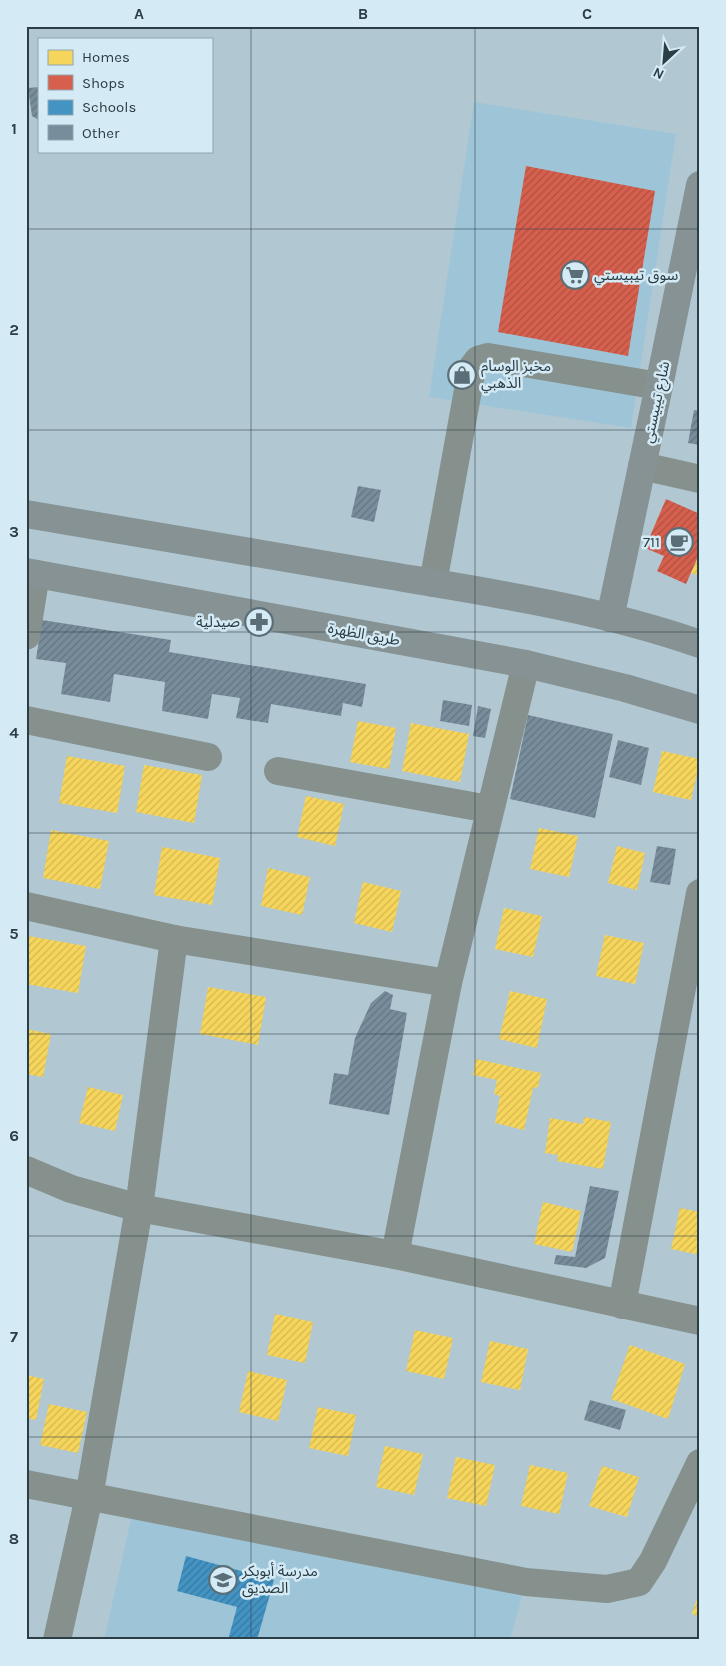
<svg xmlns="http://www.w3.org/2000/svg" width="726" height="1666" font-family="Karla,'Noto Sans Arabic',sans-serif">
  <style>
    .built { fill: #9ec5d7 }
    .homes { fill: url(#homes-hatch) }
    .shops { fill: url(#shops-hatch) }
    .schools { fill: url(#schools-hatch) }
    .building { fill: url(#building-hatch) }
    .lines { fill: none; stroke-linecap: round; stroke-linejoin: round }
    .minor { stroke: #86918d; stroke-width: 28 }
    .major { stroke: #869293; stroke-width: 28 }
    .grid { fill: none; stroke: #2b3d45; stroke-width: 1; stroke-opacity: 0.55 }
    .labels { text-anchor: middle; stroke-width: 5; stroke-linejoin: round; paint-order: stroke }
    .poi-label { font-size: 15px; fill: #2b3d45; stroke: #d4eaf5; text-anchor: start }
    .street-label { font-size: 15px; fill: #2b3d45; stroke: #d4eaf5 }
    .neatline { fill: none; stroke: #2b3d45; stroke-width: 2 }
    .grid-label { font-size: 16px; text-anchor: middle; font-weight: bold; fill: #2b3d45 }
  </style>
  <defs>
    <pattern id="homes-hatch" width="6" height="6" patternUnits="userSpaceOnUse" patternTransform="scale(1.25)"><rect width="6" height="6" fill="#f6d55c"/><path d="M-1 1l2-2M0 6l6-6M5 7l2-2" fill="none" stroke="#d3b851"/></pattern>
    <pattern id="shops-hatch" width="6" height="6" patternUnits="userSpaceOnUse" patternTransform="scale(1.25)"><rect width="6" height="6" fill="#d6604d"/><path d="M-1 1l2-2M0 6l6-6M5 7l2-2" fill="none" stroke="#ae5042"/></pattern>
    <pattern id="schools-hatch" width="6" height="6" patternUnits="userSpaceOnUse" patternTransform="scale(1.25)"><rect width="6" height="6" fill="#4393c3"/><path d="M-1 1l2-2M0 6l6-6M5 7l2-2" fill="none" stroke="#3879a0"/></pattern>
    <pattern id="building-hatch" width="6" height="6" patternUnits="userSpaceOnUse" patternTransform="scale(1.25)"><rect width="6" height="6" fill="#788d9b"/><path d="M-1 1l2-2M0 6l6-6M5 7l2-2" fill="none" stroke="#637480"/></pattern>
  </defs>
  <rect width="100%" height="100%" fill="#b1c8d3"/>
  <g class="built">
    <polygon points="474,102 676,134 631,428 429,397"/>
    <polygon points="131,1519 526,1582 510,1640 104,1640"/>
  </g>
  <g class="homes">
    <polygon points="700,552 700,576 691,573"/>
    <polygon points="358,721 396,728 389,769 350,762"/>
    <polygon points="411,723 469,734 460,782 402,771"/>
    <polygon points="662,751 700,759 691,800 653,792"/>
    <polygon points="67,756 125,766 117,813 59,803"/>
    <polygon points="144,765 202,775 194,823 136,812"/>
    <polygon points="306,796 344,804 335,846 297,837"/>
    <polygon points="539,828 578,836 569,877 530,869"/>
    <polygon points="51,830 109,841 100,889 43,878"/>
    <polygon points="617,846 645,853 637,890 608,883"/>
    <polygon points="162,847 220,858 212,905 154,895"/>
    <polygon points="268,868 310,877 302,915 261,906"/>
    <polygon points="363,882 401,891 392,932 354,923"/>
    <polygon points="504,908 542,916 533,957 495,949"/>
    <polygon points="605,935 644,943 635,984 596,976"/>
    <polygon points="28,936 86,946 78,993 26,984 26,947"/>
    <polygon points="208,987 266,997 258,1045 200,1034"/>
    <polygon points="510,991 547,999 537,1048 499,1039"/>
    <polygon points="26,1029 51,1034 43,1077 26,1074"/>
    <polygon points="476,1059 541,1073 538,1087 533,1088 524,1130 495,1123 500,1096 494,1094 497,1080 473,1075"/>
    <polygon points="88,1087 123,1095 115,1131 79,1123"/>
    <polygon points="584,1117 611,1122 603,1169 557,1161 558,1155 545,1153 550,1118 583,1124"/>
    <polygon points="543,1202 581,1211 572,1252 534,1244"/>
    <polygon points="680,1208 700,1212 700,1255 671,1249"/>
    <polygon points="275,1314 313,1322 305,1363 267,1355"/>
    <polygon points="415,1330 453,1338 444,1379 406,1371"/>
    <polygon points="490,1341 528,1349 520,1390 481,1382"/>
    <polygon points="630,1345 685,1364 668,1419 611,1399"/>
    <polygon points="248,1371 287,1380 278,1421 239,1412"/>
    <polygon points="26,1375 44,1379 36,1420 26,1418"/>
    <polygon points="49,1404 87,1412 78,1453 40,1445"/>
    <polygon points="318,1407 356,1415 348,1456 309,1448"/>
    <polygon points="385,1446 423,1454 414,1495 376,1487"/>
    <polygon points="456,1457 495,1465 486,1506 447,1498"/>
    <polygon points="530,1465 568,1473 559,1514 521,1506"/>
    <polygon points="602,1466 639,1477 627,1517 589,1506"/>
    <polygon points="699,1592 700,1592 700,1617 692,1614"/>
  </g>
  <g class="shops">
    <polygon points="526,166 655,191 628,356 498,332"/>
    <polygon points="666,499 700,514 700,552 686,584 657,571 664,556 645,548"/>
  </g>
  <polygon class="schools" points="186,1556 274,1580 257,1640 228,1640 237,1607 177,1591"/>
  <g class="building">
    <polygon points="39,87 39,120 32,116 28,88"/>
    <polygon points="694,410 700,411 700,445 688,443"/>
    <polygon points="358,486 381,490 374,522 351,517"/>
    <polygon points="42,620 171,640 169,652 366,684 362,707 343,703 341,716 271,704 268,723 236,718 240,698 212,694 208,719 162,711 165,682 114,674 110,702 61,694 66,663 36,659"/>
    <polygon points="443,700 472,705 469,726 440,721"/>
    <polygon points="478,706 491,709 485,738 473,736"/>
    <polygon points="528,715 613,734 595,818 510,799"/>
    <polygon points="618,740 649,748 641,785 609,777"/>
    <polygon points="657,846 676,849 670,885 650,882"/>
    <polygon points="385,991 393,995 390,1009 407,1013 389,1115 329,1104 334,1073 348,1075 355,1038 371,1003"/>
    <polygon points="590,1186 619,1191 605,1258 586,1268 554,1264 556,1255 575,1257"/>
    <polygon points="590,1400 626,1410 620,1430 584,1420"/>
  </g>
  <g class="lines">
    <g class="minor">
      <polyline points="642,466 700,479"/>
      <polyline points="433,583 472,368 478,360 488,357 659,386"/>
      <polyline points="26,636 36,574"/>
      <polyline points="26,720 208,757"/>
      <polyline points="278,771 489,809"/>
      <polyline points="26,906 174,939 448,983"/>
      <polyline points="26,1170 71,1189 139,1208 395,1255 700,1321"/>
      <polyline points="395,1255 448,983 526,664"/>
      <polyline points="622,1305 700,893"/>
      <polyline points="26,1484 526,1582 607,1589 639,1582 653,1561 700,1463"/>
      <polyline points="57,1640 89,1497 139,1208 174,939"/>
    </g>
    <g class="major">
      <path d="M26,514C144,534 262,554 380,574C487,592 597,608 700,644"/>
      <polyline points="26,572 526,664 625,688 700,710"/>
      <polyline points="610,618 659,386 700,185"/>
    </g>
  </g>
  <path class="grid" d="M251,26V1640M475,26V1640M26,229H700M26,430H700M26,632H700M26,833H700M26,1034H700M26,1236H700M26,1437H700"/>
  <defs>
    <symbol id="supermarket-ring" viewBox="-11 -11 22 22"><circle r="9.5" fill="#d4eaf5" stroke="#5a6e77" stroke-width="1.5"/><path d="M-6-5.5h2.5l.6 2H6L4.5 2H-2.5L-4.4-4H-6ZM-1.5 3.2a1.3 1.3 0 1 0 .1 0ZM3 3.2a1.3 1.3 0 1 0 .1 0Z" fill="#5a6e77"/></symbol>
    <symbol id="shop-ring" viewBox="-11 -11 22 22"><circle r="9.5" fill="#d4eaf5" stroke="#5a6e77" stroke-width="1.5"/><path d="M-5-2.5h2.3a2.7 3.5 0 0 1 5.4 0H5L5.5 6h-11ZM-1.5-2.5h3a1.5 2.3 0 0 0-3 0Z" fill="#5a6e77"/></symbol>
    <symbol id="cafe-ring" viewBox="-11 -11 22 22"><circle r="9.5" fill="#d4eaf5" stroke="#5a6e77" stroke-width="1.5"/><path d="M-5.5-4.5H6V0H3Q3 3.5 0 3.5H-2.5Q-5.5 3.5-5.5 0ZM3-3.2v2h1.7v-2ZM-6 4.5H4V6H-6Z" fill="#5a6e77"/></symbol>
    <symbol id="pharmacy-ring" viewBox="-11 -11 22 22"><circle r="9.5" fill="#d4eaf5" stroke="#5a6e77" stroke-width="1.5"/><path d="M-2-6h4v4h4v4h-4v4h-4v-4h-4v-4h4Z" fill="#5a6e77"/></symbol>
    <symbol id="school-ring" viewBox="-11 -11 22 22"><circle r="9.5" fill="#d4eaf5" stroke="#5a6e77" stroke-width="1.5"/><path d="M0-5L7-2L0 1L-7-2ZM-4 1L0 2.5L4 1V4Q0 6-4 4Z" fill="#5a6e77"/></symbol>
  </defs>
  <g fill-rule="evenodd">
    <use href="#supermarket-ring" x="559" y="259" width="32" height="32"/>
    <use href="#shop-ring" x="446" y="359" width="32" height="32"/>
    <use href="#cafe-ring" x="663" y="526" width="32" height="32"/>
    <use href="#pharmacy-ring" x="243" y="606" width="32" height="32"/>
    <use href="#school-ring" x="207" y="1564" width="32" height="32"/>
  </g>
  <g class="labels">
    <g class="poi-label">
      <text x="594" y="280">سوق تيبيستي</text>
      <text x="481" y="371">مخبز الوسام<tspan x="481" dy="17">الذهبي</tspan></text>
      <text x="660" y="547" text-anchor="end">711</text>
      <text x="240" y="627" text-anchor="end">صيدلية</text>
      <text x="242" y="1576">مدرسة أبوبكر<tspan x="242" dy="17">الصديق</tspan></text>
    </g>
    <g class="street-label">
      <text transform="translate(656 402) rotate(-78)" y="5">شارع تيبيستي</text>
      <text transform="translate(364 634) rotate(10)" y="5">طريق الظهرة</text>
    </g>
  </g>
  <rect width="726" height="1666" fill="none" stroke="#d4eaf5" stroke-width="55"/>
  <rect x="38" y="38" width="175" height="115" fill="#d4eaf5" stroke="#90a5af"/>
  <rect x="48" y="50" width="25" height="15" fill="#f6d55c" stroke="#90a5af"/>
  <text x="82" y="62" font-size="15" fill="#2b3d45">Homes</text>
  <rect x="48" y="75" width="25" height="15" fill="#d6604d" stroke="#90a5af"/>
  <text x="82" y="88" font-size="15" fill="#2b3d45">Shops</text>
  <rect x="48" y="100" width="25" height="15" fill="#4393c3" stroke="#90a5af"/>
  <text x="82" y="112" font-size="15" fill="#2b3d45">Schools</text>
  <rect x="48" y="125" width="25" height="15" fill="#788d9b" stroke="#90a5af"/>
  <text x="82" y="138" font-size="15" fill="#2b3d45">Other</text>
  <g transform="translate(664 62) rotate(206)" stroke="#d4eaf5" stroke-width="4" paint-order="stroke">
  <path d="M0-4L9 19L0 12L-9 19Z" fill="#2b3d45"/>
  <text y="-8" font-size="14" font-weight="bold" text-anchor="middle" fill="#2b3d45">N</text>
  </g>
  <rect x="28" y="28" width="670" height="1610" class="neatline"/>
  <g class="grid-label">
    <text x="139" y="19">A</text>
    <text x="363" y="19">B</text>
    <text x="587" y="19">C</text>
    <text x="14" y="134">1</text>
    <text x="14" y="335">2</text>
    <text x="14" y="537">3</text>
    <text x="14" y="738">4</text>
    <text x="14" y="939">5</text>
    <text x="14" y="1141">6</text>
    <text x="14" y="1342">7</text>
    <text x="14" y="1544">8</text>
  </g>
</svg>
